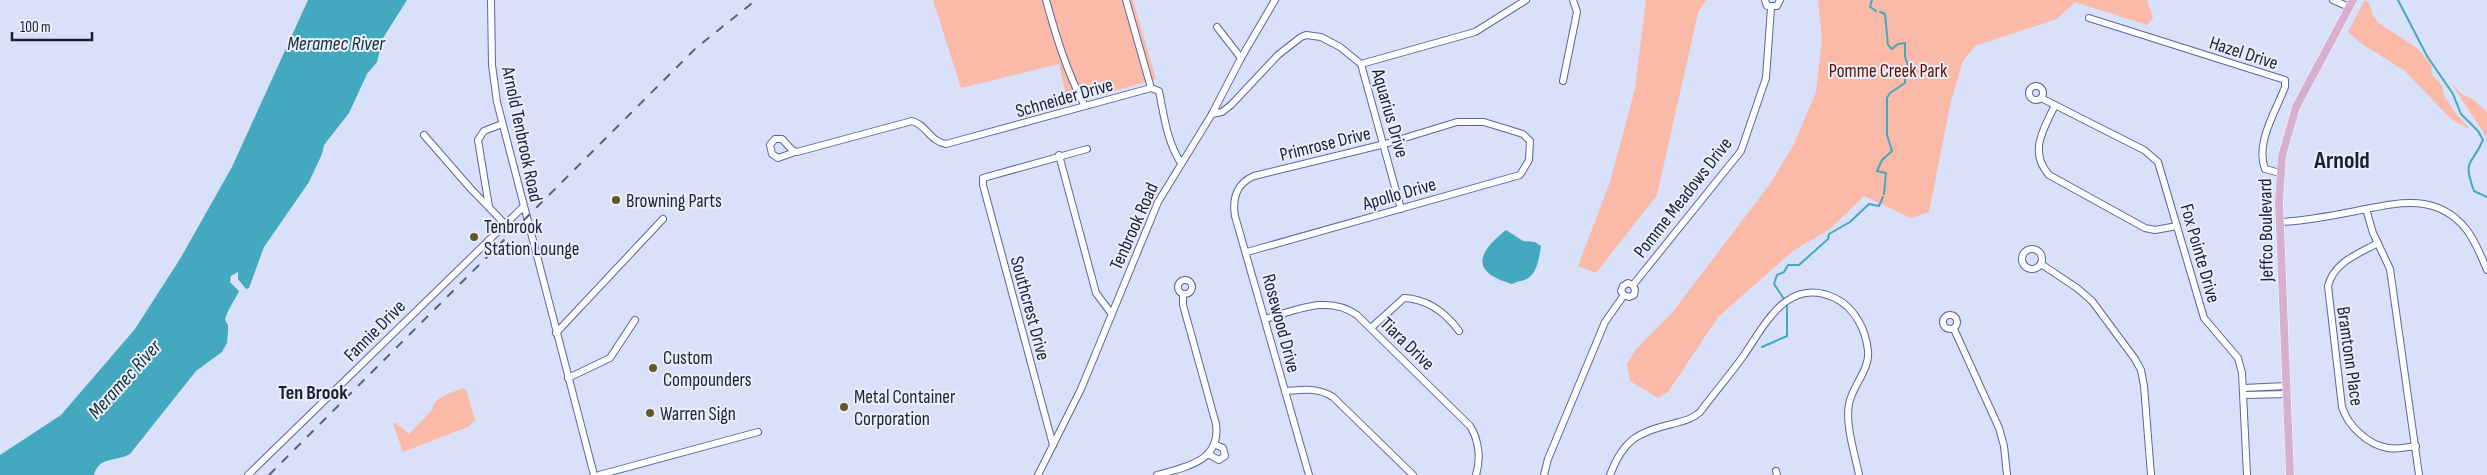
<svg xmlns="http://www.w3.org/2000/svg" width="2487" height="475" font-family="'Sofia Sans Condensed',sans-serif">
  <style>
    .green { fill: #fbb9a8 }
    .water { fill: #44a9be }
    .lines { fill: none; stroke-linecap: round; stroke-linejoin: round }
    .stream { stroke: #44a9be; stroke-width: 2 }
    .minor-casing { stroke: #5b669e; stroke-width: 8 }
    .major-casing { stroke: #fff; stroke-width: 9 }
    .minor { stroke: #fff; stroke-width: 6 }
    .major { stroke: #d7b0d0; stroke-width: 8 }
    .rail { stroke: #5a5f76; stroke-width: 2; stroke-dasharray: 9 9; stroke-linecap: butt }
    .poi-dot { fill: #655825; stroke: #eaeefa; stroke-width: 2 }
    .labels { text-anchor: middle; stroke-width: 4; stroke-linejoin: round; paint-order: stroke }
    .street-label { font-size: 19px; fill: #1c2037; stroke: #eaeefa }
    .park-label { font-size: 19px; fill: #611100; stroke: #eaeefa }
    .poi-label { font-size: 19px; fill: #1c2037; stroke: #eaeefa; text-anchor: start }
    .water-label { font-size: 20px; font-style: italic; fill: #113037; stroke: #eaeefa }
    .neighbourhood-label { font-size: 20px; font-weight: bold; fill: #1c2037; stroke: #eaeefa }
    .district-label { font-size: 24px; font-weight: bold; fill: #1c2037; stroke: #eaeefa }
  </style>
  <rect width="100%" height="100%" fill="#d9e0f9"/>
  <g class="green">
    <polygon points="933,0 1133,0 1156,79 1068,104 1059,64 961,88"/>
    <polygon points="1646,0 1706,0 1698,13 1657,195 1596,273 1578,266 1610,182 1635,89"/>
    <polygon points="1818,0 2147,0 2153,18 2147,25 2075,2 2057,19 1975,46 1963,61 1951,101 1929,212 1911,218 1864,196 1830,229 1793,251 1718,317 1668,392 1658,398 1630,381 1627,364 1636,349 1672,313 1770,184 1793,146 1816,92 1822,40"/>
    <polygon points="2365,0 2369,3 2373,16 2380,24 2417,48 2431,64 2432,74 2442,86 2444,96 2457,115 2471,130 2451,119 2405,71 2362,44 2348,32"/>
    <polygon points="2451,83 2463,95 2471,98 2487,112 2487,138"/>
    <path d="M463,388L466,390L475,420L468,427L403,452L393,423H396L409,434L432,410C434,396 452,393 463,388Z"/>
  </g>
  <g class="water">
    <path d="M308,0H407L383,38L377,62L367,74L349,113L324,145L322,154L309,182L264,247L249,288L246,289L238,279V272L231,276L230,282L239,291C234,302 228,308 225,320L228,325V332L227,343L222,352L196,371L130,454C116,462 99,456 94,475H0V455L61,415L135,329L180,259L232,167Z"/>
    <path d="M1506,230L1523,241L1535,242L1541,246C1539,257 1538,272 1527,279C1523,281 1517,281 1512,284C1470,272 1477,253 1506,230Z"/>
  </g>
  <g class="lines">
    <g class="stream">
      <polyline points="1872,0 1870,7 1876,11"/>
      <path d="M2398,0L2427,56L2453,94L2461,114L2478,131L2483,140C2472,166 2462,158 2474,191L2487,197"/>
      <polyline points="1880,12 1885,14 1888,45 1892,49 1898,44 1905,43 1905,57 1908,65 1905,72 1905,83 1890,93 1887,98 1887,135 1892,151 1882,160 1877,171 1886,173 1884,194"/>
      <polyline points="1784,299 1774,284 1777,275 1784,272 1788,265 1799,265 1828,239 1829,234 1850,222 1869,204 1879,206 1883,197"/>
      <polyline points="1762,347 1787,336 1787,306"/>
    </g>
    <defs>
      <g id="minor">
        <polyline points="491,0 492,65 497,102 594,475"/>
        <path d="M1046,0C1056,36 1067,73 1085,106"/>
        <polyline points="1126,0 1151,88"/>
        <polyline points="1765,0 1767,6 1777,6 1780,0"/>
        <polyline points="2333,0 2349,7"/>
        <path d="M2089,18L2285,80V87C2276,111 2255,143 2265,169L2280,173"/>
        <polyline points="1217,27 1241,58"/>
        <polyline points="1361,64 1475,32 1526,0"/>
        <polyline points="1563,81 1577,12 1573,0"/>
        <circle cx="2036" cy="93" r="7"/>
        <polyline points="2041,98 2144,150 2158,162 2204,318 2238,358 2242,373 2247,475"/>
        <path d="M2055,105C2044,129 2028,151 2049,175L2145,228L2155,230L2177,226"/>
        <polyline points="1212,114 1222,112 1231,105 1278,55 1301,37 1306,35 1321,37 1340,47 1361,64 1401,209"/>
        <polyline points="424,135 471,189 505,224"/>
        <path d="M795,152L778,158L772,154L770,145L775,139H782L792,150L797,152L912,121C927,125 929,141 946,144L1151,88L1159,91C1164,116 1167,142 1181,163"/>
        <polyline points="1059,155 1096,293 1111,313"/>
        <polyline points="489,207 478,140 484,131 502,124"/>
        <polyline points="2366,209 2373,233 2390,269 2419,475"/>
        <path d="M2280,222C2306,221 2331,216 2356,211C2396,203 2436,192 2466,229C2475,240 2481,256 2487,270"/>
        <path d="M2378,243C2358,254 2334,262 2328,286L2342,407C2348,426 2368,445 2388,448C2397,450 2407,447 2416,446"/>
        <circle cx="2032" cy="259" r="10"/>
        <path d="M1247,252L1520,175L1529,160L1530,141L1523,134L1484,122H1457L1385,144L1254,176C1237,183 1232,198 1235,216L1309,475"/>
        <polyline points="2041,264 2077,288 2092,301 2135,359 2141,370 2144,386 2151,475"/>
        <circle cx="1185" cy="287" r="7"/>
        <polyline points="1633,285 1741,151 1766,78 1771,8"/>
        <polyline points="1624,295 1621,291 1623,286 1628,283 1633,285"/>
        <polyline points="1624,295 1629,297 1634,295 1635,290 1633,285"/>
        <circle cx="1950" cy="322" r="7"/>
        <path d="M1265,319C1295,311 1328,294 1357,315L1470,426C1479,440 1481,459 1476,475"/>
        <path d="M1371,328L1404,298C1428,299 1445,312 1459,331"/>
        <polyline points="1954,329 1999,428 2004,446 2007,475"/>
        <polyline points="556,333 663,219"/>
        <polyline points="568,378 610,358 635,320"/>
        <polyline points="2243,388 2286,386"/>
        <path d="M1285,391C1303,390 1317,387 1333,397L1413,475"/>
        <polyline points="2244,395 2286,394"/>
        <polyline points="1053,445 983,185 983,178 1087,149"/>
        <polyline points="1208,454 1219,460 1225,456 1223,448 1214,444"/>
        <polyline points="1776,471 1777,475"/>
        <polyline points="248,475 523,207"/>
        <polyline points="599,475 758,432"/>
        <polyline points="1038,475 1081,389 1158,202 1212,114 1241,58 1275,0"/>
        <path d="M1157,475C1185,467 1221,462 1216,424L1183,305V294"/>
        <polyline points="1544,475 1548,459 1605,322 1624,295"/>
        <path d="M1610,475C1623,440 1638,432 1672,424C1683,421 1691,420 1700,412C1714,393 1730,375 1744,355C1766,323 1788,276 1835,298C1855,308 1866,330 1868,351C1870,370 1852,386 1849,404C1845,425 1855,454 1859,475"/>
      </g>
      <polyline id="major" points="2290,475 2279,202 2282,156 2296,107 2353,0"/>
    </defs>
    <use href="#minor" class="minor-casing"/>
    <use href="#major" class="major-casing"/>
    <use href="#minor" class="minor"/>
    <use href="#major" class="major"/>
    <polyline class="rail" points="269,475 696,48 756,0"/>
  </g>
  <g class="poi-dot">
    <circle cx="616" cy="200" r="5"/>
    <circle cx="474" cy="237" r="5"/>
    <circle cx="653" cy="368" r="5"/>
    <circle cx="844" cy="407" r="5"/>
    <circle cx="650" cy="413" r="5"/>
  </g>
  <g class="labels">
    <g class="street-label">
      <text transform="translate(2244 52) rotate(18)" y="7">Hazel Drive</text>
      <text transform="translate(1064 97) rotate(-16)" y="7">Schneider Drive</text>
      <text transform="translate(1391 113) rotate(74)" y="7">Aquarius Drive</text>
      <text transform="translate(523 134) rotate(78)" y="7">Arnold Tenbrook Road</text>
      <text transform="translate(1325 143) rotate(-14)" y="7">Primrose Drive</text>
      <text transform="translate(1399 193) rotate(-16)" y="7">Apollo Drive</text>
      <text transform="translate(1682 197) rotate(-52)" y="7">Pomme Meadows Drive</text>
      <text transform="translate(1133 226) rotate(-66)" y="7">Tenbrook Road</text>
      <text transform="translate(2265 230) rotate(-91)" y="7">Jeffco Boulevard</text>
      <text transform="translate(2201 253) rotate(74)" y="7">Fox Pointe Drive</text>
      <text transform="translate(1031 308) rotate(75)" y="7">Southcrest Drive</text>
      <text transform="translate(1282 323) rotate(75)" y="7">Rosewood Drive</text>
      <text transform="translate(374 330) rotate(-45)" y="7">Fannie Drive</text>
      <text transform="translate(1408 343) rotate(44)" y="7">Tiara Drive</text>
      <text transform="translate(2351 356) rotate(82)" y="7">Bramtonn Place</text>
    </g>
    <g class="park-label">
      <text x="1888" y="77">Pomme Creek Park</text>
    </g>
    <g class="poi-label">
      <text x="626" y="207">Browning Parts</text>
      <text x="484" y="233">Tenbrook<tspan x="484" dy="22">Station Lounge</tspan></text>
      <text x="663" y="364">Custom<tspan x="663" dy="22">Compounders</tspan></text>
      <text x="854" y="403">Metal Container<tspan x="854" dy="22">Corporation</tspan></text>
      <text x="660" y="420">Warren Sign</text>
    </g>
    <g class="water-label">
      <text x="336" y="50">Meramec River</text>
      <text transform="translate(124 379) rotate(-48)" y="7">Meramec River</text>
    </g>
    <g class="neighbourhood-label">
      <text x="313" y="399">Ten Brook</text>
    </g>
    <g class="district-label">
      <text x="2342" y="168">Arnold</text>
    </g>
  </g>
  <path d="M12 32v8h80v-8" fill="none" stroke="#1c2037" stroke-width="2.5"/>
  <text x="20" y="32" font-size="15" fill="#1c2037" stroke="#eaeefa" stroke-width="4" paint-order="stroke">100 m</text>
</svg>
